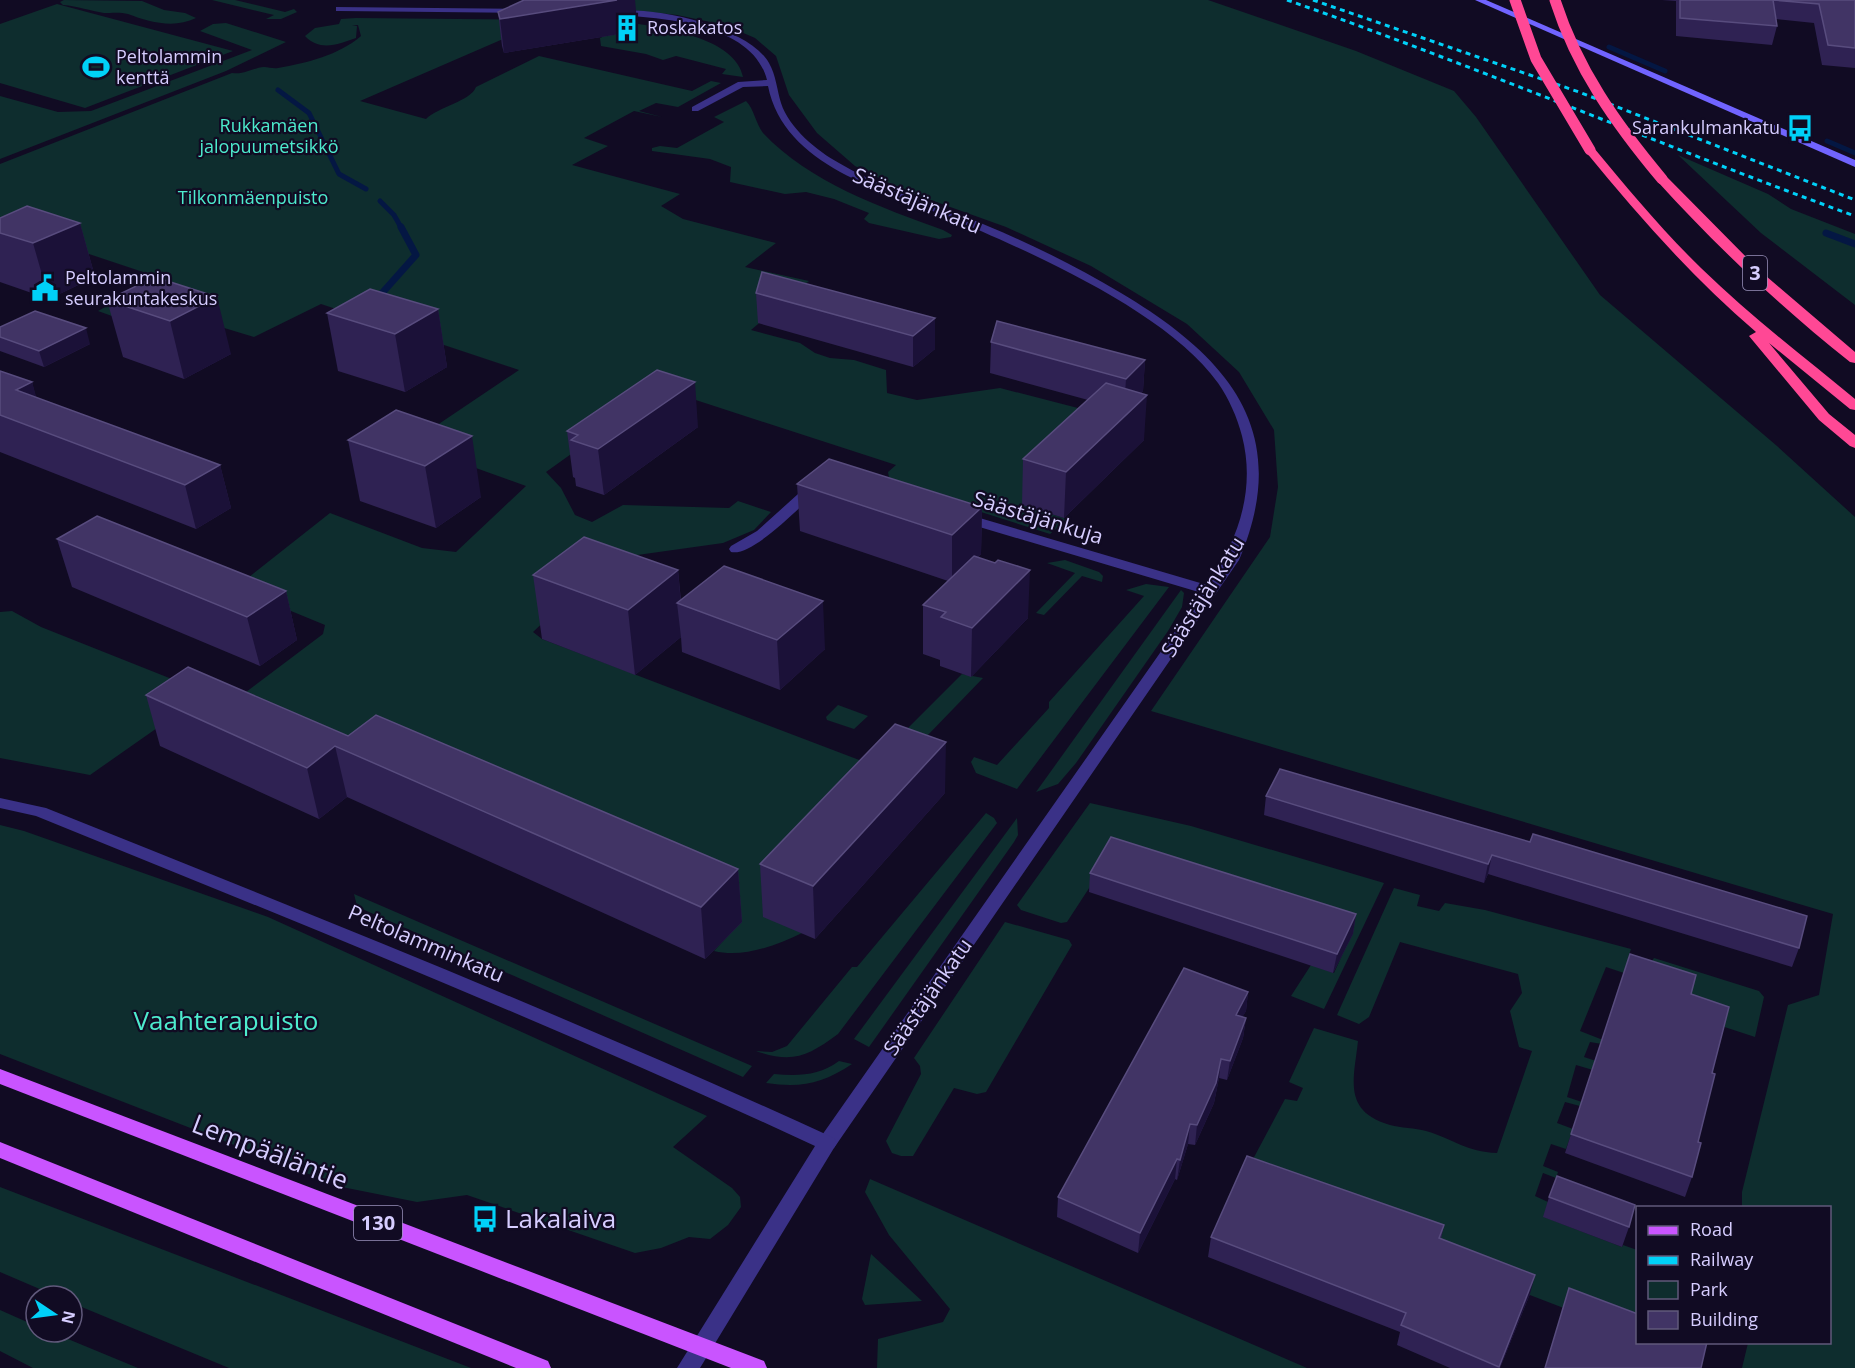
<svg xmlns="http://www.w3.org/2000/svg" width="1855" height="1368" font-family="'Open Sans',sans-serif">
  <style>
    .green { fill: #0e2d2e }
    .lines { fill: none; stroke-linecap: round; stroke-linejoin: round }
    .stream-far1 { stroke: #041743; stroke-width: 5 }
    .stream { stroke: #041743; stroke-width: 7 }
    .minor { fill: #3a3187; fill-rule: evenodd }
    .tertiary { fill: #3a3187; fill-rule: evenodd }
    .secondary { fill: #7164ff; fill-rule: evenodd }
    .primary { fill: #c954ff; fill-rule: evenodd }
    .motorway { fill: #ff4895; fill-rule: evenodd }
    .rail { stroke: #00d1f8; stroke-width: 3; stroke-dasharray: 5 4.5; stroke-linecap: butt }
    .motorway-bridge { stroke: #ff4895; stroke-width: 11 }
    .wall { fill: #2f2253 }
    .shaded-wall { fill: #1b1138 }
    .building { fill: #413465; stroke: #584c7e; stroke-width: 1.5 }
    .labels { text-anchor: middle; stroke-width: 4.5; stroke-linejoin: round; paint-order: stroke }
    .far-poi-label { font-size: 18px; fill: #d6cdff; stroke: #110b23; text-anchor: start }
    .far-park-label { font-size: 18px; fill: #4debcd; stroke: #110b23 }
    .shield { fill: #110b23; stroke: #9b93bd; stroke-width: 1.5 }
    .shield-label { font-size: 20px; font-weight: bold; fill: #d6cdff }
    .street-label { font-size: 21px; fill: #d6cdff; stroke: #110b23 }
    .near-park-label { font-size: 26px; fill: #4debcd; stroke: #110b23 }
    .near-street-label { font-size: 26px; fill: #d6cdff; stroke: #110b23 }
    .near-poi-label { font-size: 26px; fill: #d6cdff; stroke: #110b23; text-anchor: start }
  </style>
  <rect width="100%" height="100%" fill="#110b23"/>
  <g class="green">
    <path d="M64,0L142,1L164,10L185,13L196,18C174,29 149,22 128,14C121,12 111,13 104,13C90,11 78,6 63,5L60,2Z"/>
    <polygon points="212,0 235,0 285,12 294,9 297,12 281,19 266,19 274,15"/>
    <polygon points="631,0 1208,0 1356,51 1454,91 1476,117 1600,295 1777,446 1855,517 1855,1368 1742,1368 1748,1343 1830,1342 1830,1208 1742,1207 1742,1192 1788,1005 1819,995 1833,914 1151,711 1270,537 1278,487 1274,430 1239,372 1187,324 1091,266 1006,227 903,190 855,166 817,133 789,95 776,56 755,38 725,25 677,15 622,9"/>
    <polygon points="57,4 233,51 85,108 0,83 0,24"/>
    <path d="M356,18L547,20L360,101L426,119C438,107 471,101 476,87L539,56L692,91L711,81L721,83L678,107L656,103L639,111L662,117L634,111L584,138L608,146L572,165L680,194L661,206L683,219L776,243L745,267L809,281L751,330L800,343L815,353L830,358L854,360L886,370L887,393L917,400L1000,388L1101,414L1022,505L1064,518L1065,521L1050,534L890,483L888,472L896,465L662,389L546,472L561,488L575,515L592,522L623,505L729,508L738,501L771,512L754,530L723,543L623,557L586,582L533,632L542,639L896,774L802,933C775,946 743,958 714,951L742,921L238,698L323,634L325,625L235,588L330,513L422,548L456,552L526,486L409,444L519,370L321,304L254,337L178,314L148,329L98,311L156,279L146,273L65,246L0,273V164L232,73C245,75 252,68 264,67C269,67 273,69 278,68C307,63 339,55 361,36L358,25H352L357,26L356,38C339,44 320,52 305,36L315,28L339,24L341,19Z"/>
    <polygon points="226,23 286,42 226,71 0,159 0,96 58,112 91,111 252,50 200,31 213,24"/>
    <path d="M630,23C662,27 736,38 743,77L722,74L726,69L676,56L663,60L646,54L601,46L600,38Z"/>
    <path d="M746,101C754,109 756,124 763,133C809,182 882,208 943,230L952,235L951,237L939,239L869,223L864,219L869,213L834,199L806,192L785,194L730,182L731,167L710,159L652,151V148L660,146L677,148L724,122L714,117Z"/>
    <polygon points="1678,155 1768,194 1791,209 1855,234 1855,305 1761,233"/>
    <polygon points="1065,560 1099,572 1103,576 1102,582 1082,576 1044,615 1036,613 1075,573 1047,563"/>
    <polygon points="1146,584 1169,587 1017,789 976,773 971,762 974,757 997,765 1049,708 1049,702 1144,596 1126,590"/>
    <polygon points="1181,590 1184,593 1182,607 1168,631 1076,763 1058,784 1036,792"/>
    <polygon points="12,611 41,627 207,693 90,775 0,758 0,612"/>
    <polygon points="962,674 983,678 925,738 906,730"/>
    <polygon points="838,705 868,716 854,729 827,720 826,717"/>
    <polygon points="1090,803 1191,826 1384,883 1324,1009 1291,996 1311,965 1334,973 1352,933 1110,856 1067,922 1061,923 1021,910 1017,905"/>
    <path d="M986,813L994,818L997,823L838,1034C808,1056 793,1064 756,1051L772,1052L787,1046L852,967H857Z"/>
    <polygon points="1017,818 1018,835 1014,842 869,1047 854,1039"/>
    <polygon points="0,825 24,831 268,917 707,1116 673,1147 732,1188 740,1197 741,1207 728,1225 710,1239 689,1237 661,1248 635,1253 467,1195 417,1202 342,1187 0,1054"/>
    <path d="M1394,888L1420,895L1417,906L1439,911L1445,903L1485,910L1631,949L1628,958L1650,964L1654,958L1759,991L1764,997L1755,1037L1685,1014L1690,995L1606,967L1580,1031L1603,1040L1602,1044L1590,1042L1584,1057L1596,1061L1593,1070L1576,1065L1567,1097L1582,1102L1580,1106L1565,1102L1557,1123L1573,1129L1566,1149L1551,1144L1543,1166L1558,1172L1556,1178L1543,1173L1535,1196L1548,1202L1544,1217L1622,1247L1623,1245L1637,1250V1318L1626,1332L1434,1258L1244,1176L1285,1099L1297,1101L1303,1088L1289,1082L1314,1028L1358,1041C1354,1079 1342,1111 1390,1125C1401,1128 1415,1128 1426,1131C1454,1139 1466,1152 1497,1153L1532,1051L1519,1047L1510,1011L1522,993L1518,974L1400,942L1369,1017L1359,1024L1337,1015Z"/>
    <polygon points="354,894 752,1066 743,1077 360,908 357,906"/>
    <polygon points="1005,922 1069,940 1072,945 986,1092 977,1094 954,1088 913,1156 901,1156 892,1153 886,1141 921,1074 920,1066 914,1058"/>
    <path d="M839,1061L852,1064C822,1084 801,1088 766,1083L774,1074C798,1076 819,1076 839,1061Z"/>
    <polygon points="870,1179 1307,1368 877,1368 878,1339 943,1322 950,1309 889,1235 865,1192"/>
    <polygon points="0,1187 471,1368 229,1368 72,1303 72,1296 56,1296 0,1272"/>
    <polygon points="871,1254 922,1301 865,1305 862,1299"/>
    <polygon points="0,1310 36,1326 36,1332 51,1332 138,1368 33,1368 0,1351"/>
  </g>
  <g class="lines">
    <g class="stream-far1">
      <polyline points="1609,47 1665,71"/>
      <polyline points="278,90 309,113 339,174 366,189"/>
      <polyline points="1827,141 1855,153"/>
      <polyline points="380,201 394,215 402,229"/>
    </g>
    <g class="stream">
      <polyline points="1826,233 1855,244"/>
      <polyline points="375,301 416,255 401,227"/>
    </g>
    <g class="minor">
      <polygon points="336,7 522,9 526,11 522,13 339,11 336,11"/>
      <path d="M614,11C653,6 748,26 769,63C776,75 777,90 781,103C789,128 817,151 839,163C875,185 917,197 956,213C1012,235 1068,261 1121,293C1228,357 1294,431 1239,560L834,1148L827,1151L820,1148L817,1143L820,1138L1202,593L956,520L954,517L961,513L966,514L1207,585C1238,541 1256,490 1242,436C1237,417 1229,399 1218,383C1168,312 1029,251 950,218C884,190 784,167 768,86L743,87L698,111H692V107L738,82L767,80C753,24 665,18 617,15H614Z"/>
      <path d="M813,484L820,488L818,491C801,505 753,557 731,552L729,549L731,546L757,531L808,485Z"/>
    </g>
    <path class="tertiary" d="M0,798L46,808C310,914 575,1019 834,1138L837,1143L700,1368H677L815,1146C559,1027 297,922 36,816L0,808Z"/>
    <polygon class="secondary" points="1475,0 1486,0 1855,160 1855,167"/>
    <g class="primary">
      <polygon points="0,1069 764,1361 767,1368 731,1368 0,1084"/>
      <polygon points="0,1142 548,1361 551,1368 516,1368 0,1158"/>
    </g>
    <g class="motorway">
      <path d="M1590,147L1594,148C1628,189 1662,230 1701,268C1749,315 1803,356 1855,399V410L1850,409L1769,343L1829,414L1855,435V448L1850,446L1819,420L1749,336L1756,332C1693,278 1639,217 1586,152L1584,150Z"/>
      <path d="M1662,175L1666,176L1759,270L1855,352V363L1850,362C1781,307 1717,247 1658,182V176Z"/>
    </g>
    <g class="rail">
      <path d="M1287,0C1478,67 1665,147 1855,216"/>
      <polyline points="1313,0 1579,92 1855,200"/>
    </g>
    <g class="motorway-bridge">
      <polyline points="1515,0 1536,59 1590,150"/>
      <path d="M1555,0C1577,69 1616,124 1662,179"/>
    </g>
  </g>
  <g class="wall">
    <polygon points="1662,0 1855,0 1855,68 1822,65 1814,23 1776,19 1777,26 1772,45 1676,36 1676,1"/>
    <polygon points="498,12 638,31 504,53 502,46"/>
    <polygon points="0,218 80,223 95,277 49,299 0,282"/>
    <polygon points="155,277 231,354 184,379 123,357 107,300"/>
    <polygon points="756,293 935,318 935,349 913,367 758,323"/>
    <polygon points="438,309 447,367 405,392 338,371 327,313"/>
    <polygon points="0,327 90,344 44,367 0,351"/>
    <polygon points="991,342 1145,360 1143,391 1141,393 1144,440 1064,518 1022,505 1023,459 1088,400 990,373"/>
    <polygon points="0,371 32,382 36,398 220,465 231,508 196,529 0,452"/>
    <polygon points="396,410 481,497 436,528 360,501 348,440"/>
    <polygon points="698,427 604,495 576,486 575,478 573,477 567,431"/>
    <polygon points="797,484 982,507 981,554 978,557 1028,618 971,677 940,666 940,660 923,654 923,605 948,581 800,531"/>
    <polygon points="57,539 286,591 297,640 260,666 72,587"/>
    <polygon points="678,570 681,601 825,649 780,690 682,652 681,637 635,675 542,639 533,575"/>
    <polygon points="146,695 348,736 738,869 742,922 705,959 347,797 319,819 160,746"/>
    <polygon points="1280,769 1799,948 1792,967 1488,874 1484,883 1264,815 1266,796"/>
    <polygon points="945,793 815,939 763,917 760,864"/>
    <polygon points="1090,873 1356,914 1353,934 1333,973 1089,892"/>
    <polygon points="1248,992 1246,1011 1242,1017 1246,1018 1243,1038 1227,1080 1219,1078 1214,1103 1195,1145 1188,1144 1177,1180 1175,1179 1138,1253 1057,1217 1058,1197"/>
    <polygon points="1691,994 1712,1073 1698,1142 1692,1177 1685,1197 1565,1153 1571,1134"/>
    <polygon points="1549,1197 1629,1227 1622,1247 1543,1217"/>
    <polygon points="1444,1225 1441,1239 1530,1294 1500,1368 1450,1368 1397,1345 1400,1332 1208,1257 1211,1237"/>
  </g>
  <g class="shaded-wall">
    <polygon points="617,0 635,0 638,31 504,53 500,19"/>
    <polygon points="80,223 95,277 49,299 33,243"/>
    <polygon points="217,297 231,354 184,379 170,321"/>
    <polygon points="438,309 447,367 405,392 395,334"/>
    <polygon points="935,318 935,349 913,367 913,336"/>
    <polygon points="86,328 90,344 44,367 39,351"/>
    <polygon points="1145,360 1143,391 1124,410 1126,379"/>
    <polygon points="32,382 44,424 16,390"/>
    <polygon points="695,382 698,427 604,495 598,449"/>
    <polygon points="1147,395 1144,440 1064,518 1066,472"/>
    <polygon points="472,436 481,497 436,528 425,466"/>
    <polygon points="220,465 231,508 196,529 185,485"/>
    <polygon points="982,507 981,554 952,582 952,535"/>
    <polygon points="678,570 681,605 677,603 681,637 635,675 628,610"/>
    <polygon points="1030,570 1028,618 971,677 972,628"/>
    <polygon points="286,591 297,640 260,666 247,617"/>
    <polygon points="823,601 825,649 780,690 777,640"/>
    <polygon points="946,742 945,793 815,939 813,886"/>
    <polygon points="335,746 347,797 319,819 307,768"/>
    <polygon points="1492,855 1488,874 1484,883 1488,864"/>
    <polygon points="738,869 742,922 705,959 701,907"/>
    <polygon points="1356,914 1353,934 1333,973 1337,954"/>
    <polygon points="1248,992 1246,1011 1233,1034 1236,1015"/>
    <polygon points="1246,1018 1243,1038 1227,1080 1230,1061"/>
    <polygon points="1221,1059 1219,1078 1214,1103 1195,1145 1197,1125"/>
    <polygon points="1190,1124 1188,1144 1177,1180 1180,1160"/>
    <polygon points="1177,1159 1175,1179 1138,1253 1140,1233"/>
    <polygon points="1535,1275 1530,1294 1500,1368 1498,1368"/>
  </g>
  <g class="building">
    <polygon points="524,0 617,0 500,19 498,12"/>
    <polygon points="1680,0 1855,0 1855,48 1828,45 1819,4 1773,0 1777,26 1680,18"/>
    <polygon points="27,206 80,223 33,243 0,233 0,218"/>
    <polygon points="762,272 935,318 913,336 756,293"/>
    <polygon points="155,277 217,297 170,321 107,300"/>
    <polygon points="370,289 438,309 395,334 327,313"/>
    <polygon points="35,311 86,328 39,351 0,337 0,327"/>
    <polygon points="997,321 1145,360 1126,379 991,342"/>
    <polygon points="657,370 695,382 598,449 571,440 578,435 567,431"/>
    <polygon points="0,371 32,382 16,390 220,465 185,485 0,415"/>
    <polygon points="1106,383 1147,395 1066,472 1023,459"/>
    <polygon points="396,410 472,436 425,466 348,440"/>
    <polygon points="829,459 982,507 952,535 797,484"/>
    <polygon points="97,516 286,591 247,617 57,539"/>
    <polygon points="584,537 678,570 628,610 533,575"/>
    <polygon points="974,556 995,563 998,560 1030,570 972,628 941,617 946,612 923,605"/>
    <polygon points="724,566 823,601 777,640 677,603"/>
    <polygon points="188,667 348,736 376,715 738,869 701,907 335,746 307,768 146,695"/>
    <polygon points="895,724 946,742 813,886 760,864"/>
    <polygon points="1280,769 1530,842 1533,834 1807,916 1799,948 1492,855 1488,864 1266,796"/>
    <polygon points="1111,837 1356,914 1337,954 1090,873"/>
    <polygon points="1630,954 1696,975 1691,994 1729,1007 1712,1073 1715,1074 1698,1142 1701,1143 1692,1177 1571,1134"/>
    <polygon points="1184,968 1248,992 1236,1015 1246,1018 1230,1061 1221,1059 1216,1083 1197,1125 1190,1124 1180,1160 1177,1159 1140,1233 1058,1197"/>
    <polygon points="1247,1156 1444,1225 1439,1238 1535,1275 1499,1367 1401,1325 1406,1313 1211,1237"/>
    <polygon points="1557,1176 1635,1205 1629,1227 1549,1197"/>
    <polygon points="1569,1288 1638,1314 1638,1342 1707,1342 1701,1368 1545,1368"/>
  </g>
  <defs>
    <symbol id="building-bare" viewBox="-9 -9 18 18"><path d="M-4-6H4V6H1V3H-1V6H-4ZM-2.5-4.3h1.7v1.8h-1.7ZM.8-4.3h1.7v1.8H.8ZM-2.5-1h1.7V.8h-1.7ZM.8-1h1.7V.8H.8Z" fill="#00d1f8" stroke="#110b23" stroke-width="2.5" paint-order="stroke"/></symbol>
    <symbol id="stadium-bare" viewBox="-9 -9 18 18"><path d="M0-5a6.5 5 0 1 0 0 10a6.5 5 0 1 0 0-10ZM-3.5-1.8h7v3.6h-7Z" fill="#00d1f8" stroke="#110b23" stroke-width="2.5" paint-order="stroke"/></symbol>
    <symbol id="bus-bare" viewBox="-9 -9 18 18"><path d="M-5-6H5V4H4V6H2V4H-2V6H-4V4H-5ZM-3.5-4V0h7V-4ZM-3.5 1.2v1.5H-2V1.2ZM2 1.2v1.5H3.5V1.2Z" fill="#00d1f8" stroke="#110b23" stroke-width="2.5" paint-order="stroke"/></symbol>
    <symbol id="civic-bare" viewBox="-9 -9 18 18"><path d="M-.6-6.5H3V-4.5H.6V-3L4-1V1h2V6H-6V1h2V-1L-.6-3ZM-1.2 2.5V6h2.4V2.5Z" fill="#00d1f8" stroke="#110b23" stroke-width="2.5" paint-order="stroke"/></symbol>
  </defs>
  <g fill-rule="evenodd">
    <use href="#building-bare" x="608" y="9" width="38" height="38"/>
    <use href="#stadium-bare" x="77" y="48" width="38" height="38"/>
    <use href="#bus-bare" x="1781" y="109" width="38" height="38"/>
    <use href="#civic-bare" x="26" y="269" width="38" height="38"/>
    <use href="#bus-bare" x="466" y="1200" width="38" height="38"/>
  </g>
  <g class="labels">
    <g class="far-poi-label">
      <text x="647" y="34">Roskakatos</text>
      <text x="116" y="63">Peltolammin<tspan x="116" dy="21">kenttä</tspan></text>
      <text x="1780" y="134" text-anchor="end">Sarankulmankatu</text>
      <text x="65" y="284">Peltolammin<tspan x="65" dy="21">seurakuntakeskus</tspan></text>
    </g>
    <g class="far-park-label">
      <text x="269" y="132">Rukkamäen<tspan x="269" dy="21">jalopuumetsikkö</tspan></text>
      <text x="253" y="204">Tilkonmäenpuisto</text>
    </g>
    <g class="shield">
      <rect x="1743" y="256" width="24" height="34" rx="4.5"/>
      <rect x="354" y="1206" width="48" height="34" rx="4.5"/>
    </g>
    <g class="shield-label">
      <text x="1755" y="280">3</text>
      <text x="378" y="1230">130</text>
    </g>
    <g class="street-label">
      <text transform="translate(917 201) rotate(23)" y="7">Säästäjänkatu</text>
      <text transform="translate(1038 518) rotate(17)" y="7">Säästäjänkuja</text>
      <text transform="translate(1203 597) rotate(-58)" y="7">Säästäjänkatu</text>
      <text transform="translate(426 944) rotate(23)" y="7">Peltolamminkatu</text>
      <text transform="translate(928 997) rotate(-55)" y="7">Säästäjänkatu</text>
    </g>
    <g class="near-park-label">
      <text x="226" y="1030">Vaahterapuisto</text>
    </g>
    <g class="near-street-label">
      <text transform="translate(270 1152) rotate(21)" y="9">Lempääläntie</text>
    </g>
    <g class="near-poi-label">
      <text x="505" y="1228">Lakalaiva</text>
    </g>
  </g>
  <rect x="1636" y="1206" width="195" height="138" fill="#110b23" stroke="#60597b" stroke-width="1.5"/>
  <rect x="1648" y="1226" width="30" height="9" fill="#c954ff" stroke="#60597b" stroke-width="1.5"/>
  <text x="1690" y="1236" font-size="18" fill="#d6cdff">Road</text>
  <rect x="1648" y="1256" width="30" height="9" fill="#00d1f8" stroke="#60597b" stroke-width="1.5"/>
  <text x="1690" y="1266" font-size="18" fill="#d6cdff">Railway</text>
  <rect x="1648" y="1281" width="30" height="18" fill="#0e2d2e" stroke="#60597b" stroke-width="1.5"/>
  <text x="1690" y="1296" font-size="18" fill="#d6cdff">Park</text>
  <rect x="1648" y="1311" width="30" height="18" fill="#413465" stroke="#60597b" stroke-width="1.5"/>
  <text x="1690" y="1326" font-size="18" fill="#d6cdff">Building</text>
  <g transform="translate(54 1314) rotate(103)"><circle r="28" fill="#110b23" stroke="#60597b" stroke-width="1.5"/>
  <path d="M0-4.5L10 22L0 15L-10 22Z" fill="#00d1f8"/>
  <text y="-9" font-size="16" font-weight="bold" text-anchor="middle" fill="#d6cdff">N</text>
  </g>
</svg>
